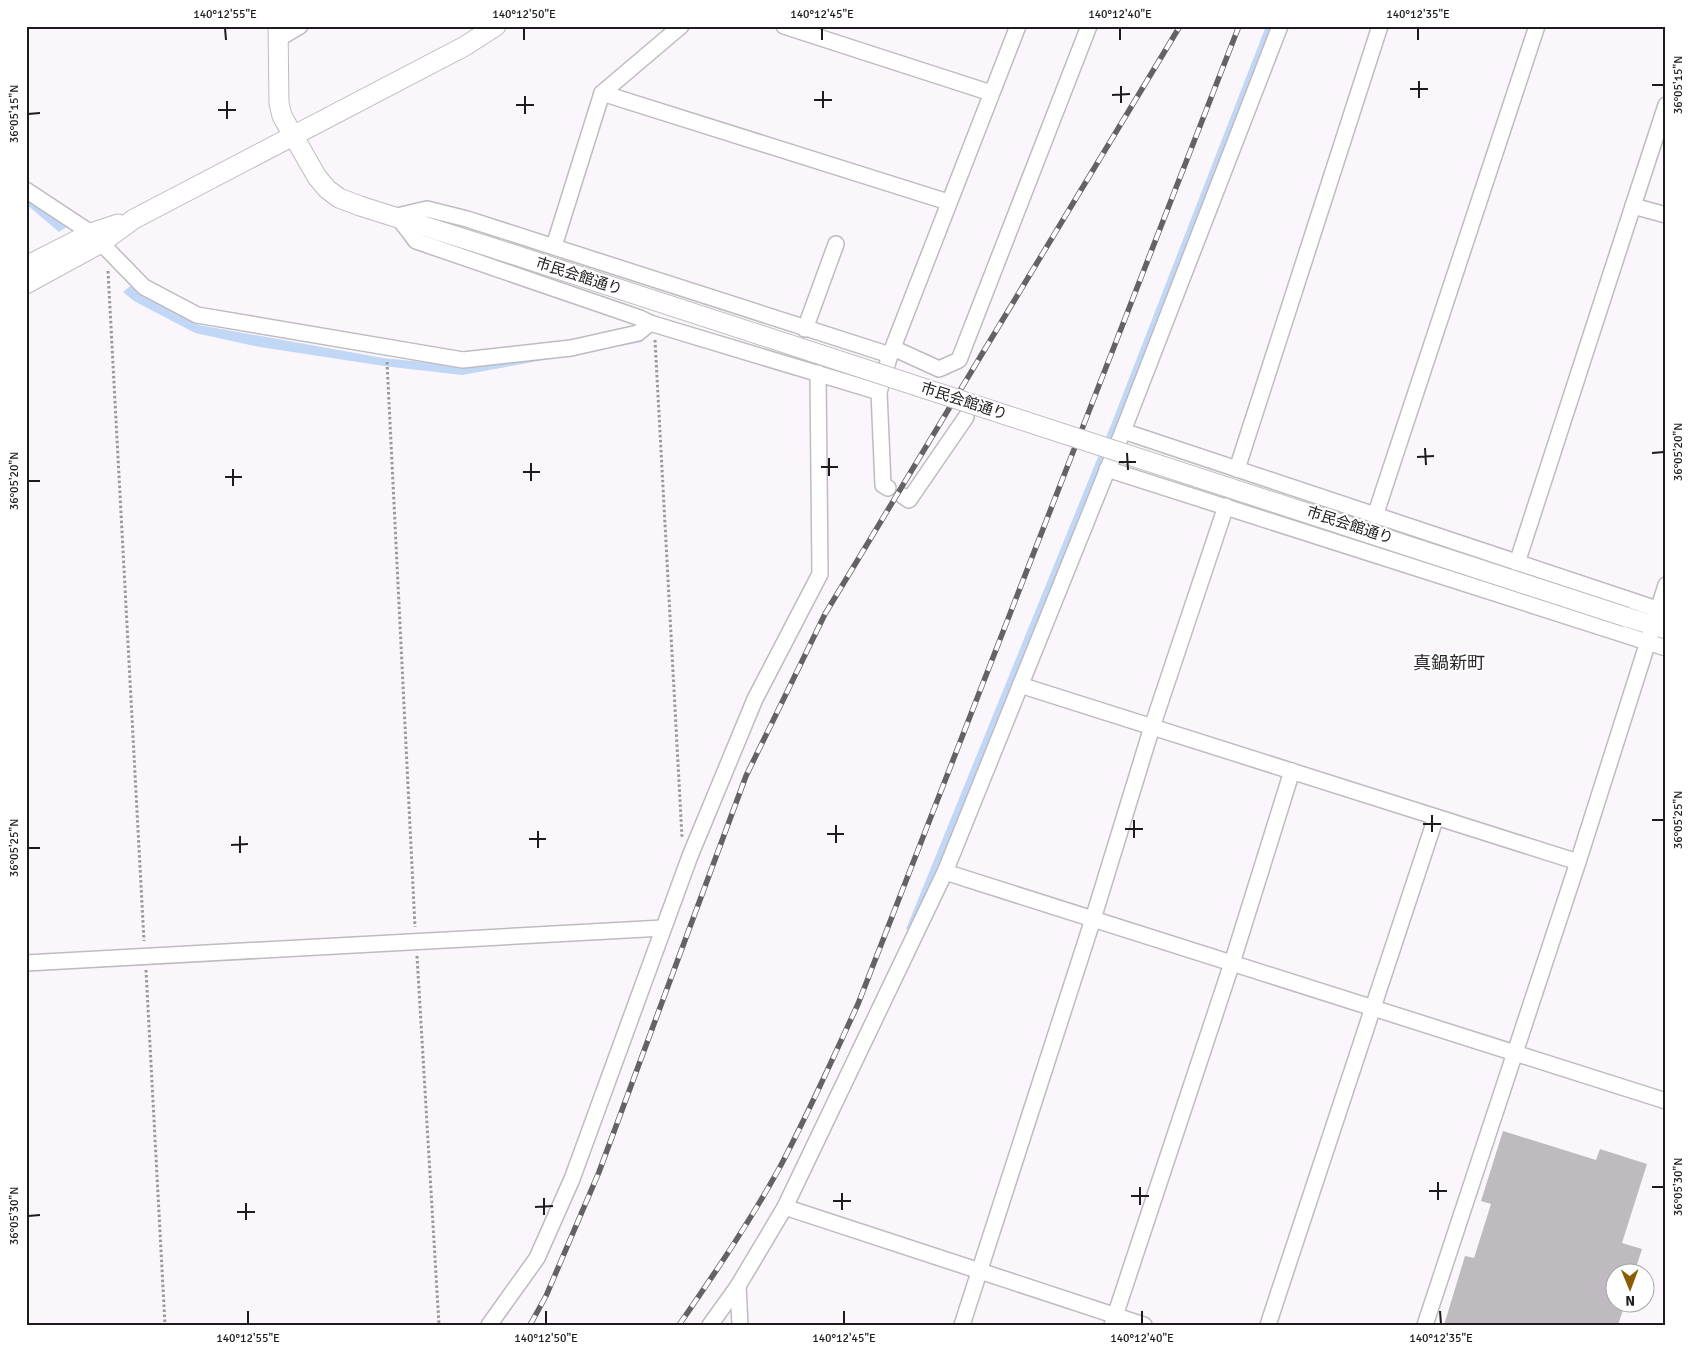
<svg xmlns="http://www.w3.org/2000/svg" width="1692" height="1351" font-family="Signika,'Noto Sans JP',sans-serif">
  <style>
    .water { fill: #c0d7f6 }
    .building { fill: #bebabf }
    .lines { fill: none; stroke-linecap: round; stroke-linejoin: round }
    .minor-casing { stroke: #bfbbc0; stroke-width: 18 }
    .tertiary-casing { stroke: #bfbbc0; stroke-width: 21 }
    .path { stroke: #9b989c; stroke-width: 3; stroke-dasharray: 2.5 2.5; stroke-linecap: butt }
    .minor { stroke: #fff; stroke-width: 15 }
    .tertiary { stroke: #fff; stroke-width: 19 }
    .rail-casing { stroke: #656265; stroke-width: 5.5 }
    .rail { stroke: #fff; stroke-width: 4; stroke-dasharray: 11; stroke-linecap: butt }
    .tertiary-bridge-casing { stroke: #bfbbc0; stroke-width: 21; stroke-linecap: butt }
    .tertiary-bridge { stroke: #fff; stroke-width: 19 }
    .ticks { fill: none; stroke: #1d1b1d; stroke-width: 2 }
    .labels { text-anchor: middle; stroke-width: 4.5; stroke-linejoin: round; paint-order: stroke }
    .street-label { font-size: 15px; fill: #1d1b1d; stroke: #fff }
    .quarter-label { font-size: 18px; fill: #2b282c; stroke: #fff }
    .neatline { fill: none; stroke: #1d1b1d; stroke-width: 2 }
    .ticks-label { font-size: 12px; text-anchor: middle; fill: #1d1b1d }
  </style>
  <rect width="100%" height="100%" fill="#faf6fb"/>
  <g class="water">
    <polygon points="1266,26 1275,26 1119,429 913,932 906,929 1111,425"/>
    <polygon points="26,194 68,226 59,232 26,204"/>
    <polygon points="130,286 199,325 383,358 463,366 634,336 642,342 462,375 384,366 260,347 195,333 134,301 123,292"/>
  </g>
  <polygon class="building" points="1503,1131 1596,1160 1600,1149 1647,1164 1622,1243 1642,1249 1634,1274 1614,1274 1614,1304 1625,1304 1618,1325 1444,1325 1465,1256 1474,1258 1491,1204 1481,1201"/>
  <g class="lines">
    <defs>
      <g id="minor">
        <polyline points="784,26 991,93"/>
        <polyline points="278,39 300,26"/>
        <polyline points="602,93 948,202"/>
        <polyline points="1666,105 1633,206 1666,215"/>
        <polyline points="26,190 91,233"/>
        <polygon points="427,209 467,219 890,355 879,392 650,323 640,318 416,241 397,216"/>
        <polyline points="101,243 144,287 197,315 463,360 571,348 638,333 650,323"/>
        <polyline points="554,246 602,93 681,26"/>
        <polyline points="805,329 836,244"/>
        <polyline points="893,348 939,369 959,360 1089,26"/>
        <polyline points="890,355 1018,26"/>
        <polyline points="879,392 883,485 888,488"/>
        <polyline points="1123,431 1666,612"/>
        <polyline points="1107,469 1666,648"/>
        <polyline points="1237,469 1380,26"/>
        <polyline points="903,496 909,500 966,417"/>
        <polyline points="1375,516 1537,26"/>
        <polyline points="1517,563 1633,206"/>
        <polyline points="1020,685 1578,862"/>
        <polyline points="945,872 1666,1101"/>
        <polyline points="26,963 663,928"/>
        <polyline points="785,1207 1144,1325"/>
        <polyline points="738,1286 740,1325"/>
        <polyline points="489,1325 537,1258 572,1179 690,856 755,699 820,574 818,373"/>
        <polyline points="710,1325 738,1286 785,1207 945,872 1123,431 1280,26"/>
        <polyline points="962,1325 1093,919 1152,727 1226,506"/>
        <polyline points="1112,1325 1232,963 1292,771"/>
        <polyline points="1268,1325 1436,817"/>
        <polyline points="1425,1325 1578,862 1666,585"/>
      </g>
      <g id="tertiary">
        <polyline points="278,26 279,103 282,116 317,177 327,189 339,198 360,206 484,245"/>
        <polyline points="26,266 91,233 118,224"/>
        <polyline points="26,284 101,243 134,219 465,46 496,26"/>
        <polyline points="1626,617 1666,629"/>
      </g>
    </defs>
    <use href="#minor" class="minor-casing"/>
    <use href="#tertiary" class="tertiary-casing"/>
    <g class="path">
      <polyline points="108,271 144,941"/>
      <polyline points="655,340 682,837"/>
      <polyline points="387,362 415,927"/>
      <polyline points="417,956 439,1325"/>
      <polyline points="146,970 165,1325"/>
    </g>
    <use href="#minor" class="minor"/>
    <use href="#tertiary" class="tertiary"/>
    <defs>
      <g id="rail">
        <polyline points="530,1325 546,1296 599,1172 746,776 825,614 1180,26"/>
        <path d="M679,1325C715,1273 751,1220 781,1165C809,1112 833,1058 858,1004L1239,26"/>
      </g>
    </defs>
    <use href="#rail" class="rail-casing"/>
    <use href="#rail" class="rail"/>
    <defs>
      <polyline id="tertiary-bridge" points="484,245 1626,617"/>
    </defs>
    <use href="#tertiary-bridge" class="tertiary-bridge-casing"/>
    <use href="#tertiary-bridge" class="tertiary-bridge"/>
  </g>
  <path class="ticks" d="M225,28L226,40M524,28V40M822,28V40M1120,28V40M1418,28V40M1419,81V98M1652,85H1664M1121,86V103M1410,89H1428M823,91V108M1112,95L1130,94M525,96V114M814,100H832M227,101V119M516,105H534M218,110H236M28,114L40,113M1425,448L1426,465M1127,453L1128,470M1652,453L1664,452M1417,457L1434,456M829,458V476M1119,462H1136M531,463V481M821,467H838M233,469V486M523,472H540M225,477H242M28,481H40M1432,815V832M1134,820V838M1652,820H1664M1423,824H1441M836,825V843M1125,829H1143M538,831V848M827,834H844M240,836V853M529,839H546M231,845L248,844M28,848H40M1438,1182V1200M1140,1187V1205M1652,1187H1664M1429,1191H1447M842,1193V1210M1131,1196H1149M544,1198V1215M833,1201H851M246,1203V1220M535,1207L553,1206M237,1212H255M28,1216L40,1215M248,1311V1324M546,1311V1324M844,1311V1324M1142,1311V1324M1440,1311L1441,1324"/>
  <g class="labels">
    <g class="street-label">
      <text transform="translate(579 276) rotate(18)" y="5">市民会館通り</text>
      <text transform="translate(964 401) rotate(18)" y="5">市民会館通り</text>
      <text transform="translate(1350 525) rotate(18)" y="5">市民会館通り</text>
    </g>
    <g class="quarter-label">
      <text x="1449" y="669">真鍋新町</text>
    </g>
  </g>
  <rect width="1692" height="1351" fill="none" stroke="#ffffff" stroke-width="55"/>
  <g transform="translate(1630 1288) rotate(179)"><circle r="24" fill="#ffffff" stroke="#a5a4a5"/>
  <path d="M0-4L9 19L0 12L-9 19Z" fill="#8c5c04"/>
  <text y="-8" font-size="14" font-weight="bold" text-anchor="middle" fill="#1d1b1d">N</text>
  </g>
  <rect x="28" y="28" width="1636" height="1296" class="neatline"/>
  <g class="ticks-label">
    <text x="225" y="18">140°12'55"E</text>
    <text x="524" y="18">140°12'50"E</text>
    <text x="822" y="18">140°12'45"E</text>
    <text x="1120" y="18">140°12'40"E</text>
    <text x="1418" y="18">140°12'35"E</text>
    <text transform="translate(1678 85) rotate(-90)" y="4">36°05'15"N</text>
    <text transform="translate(14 114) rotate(-90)" y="4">36°05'15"N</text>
    <text transform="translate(1678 452) rotate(-90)" y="4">36°05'20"N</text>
    <text transform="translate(14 481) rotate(-90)" y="4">36°05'20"N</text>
    <text transform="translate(1678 820) rotate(-90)" y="4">36°05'25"N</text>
    <text transform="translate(14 848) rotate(-90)" y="4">36°05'25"N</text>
    <text transform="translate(1678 1187) rotate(-90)" y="4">36°05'30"N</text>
    <text transform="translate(14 1216) rotate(-90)" y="4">36°05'30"N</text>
    <text x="248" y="1342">140°12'55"E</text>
    <text x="546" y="1342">140°12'50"E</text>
    <text x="844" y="1342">140°12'45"E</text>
    <text x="1142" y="1342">140°12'40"E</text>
    <text x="1441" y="1342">140°12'35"E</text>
  </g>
</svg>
